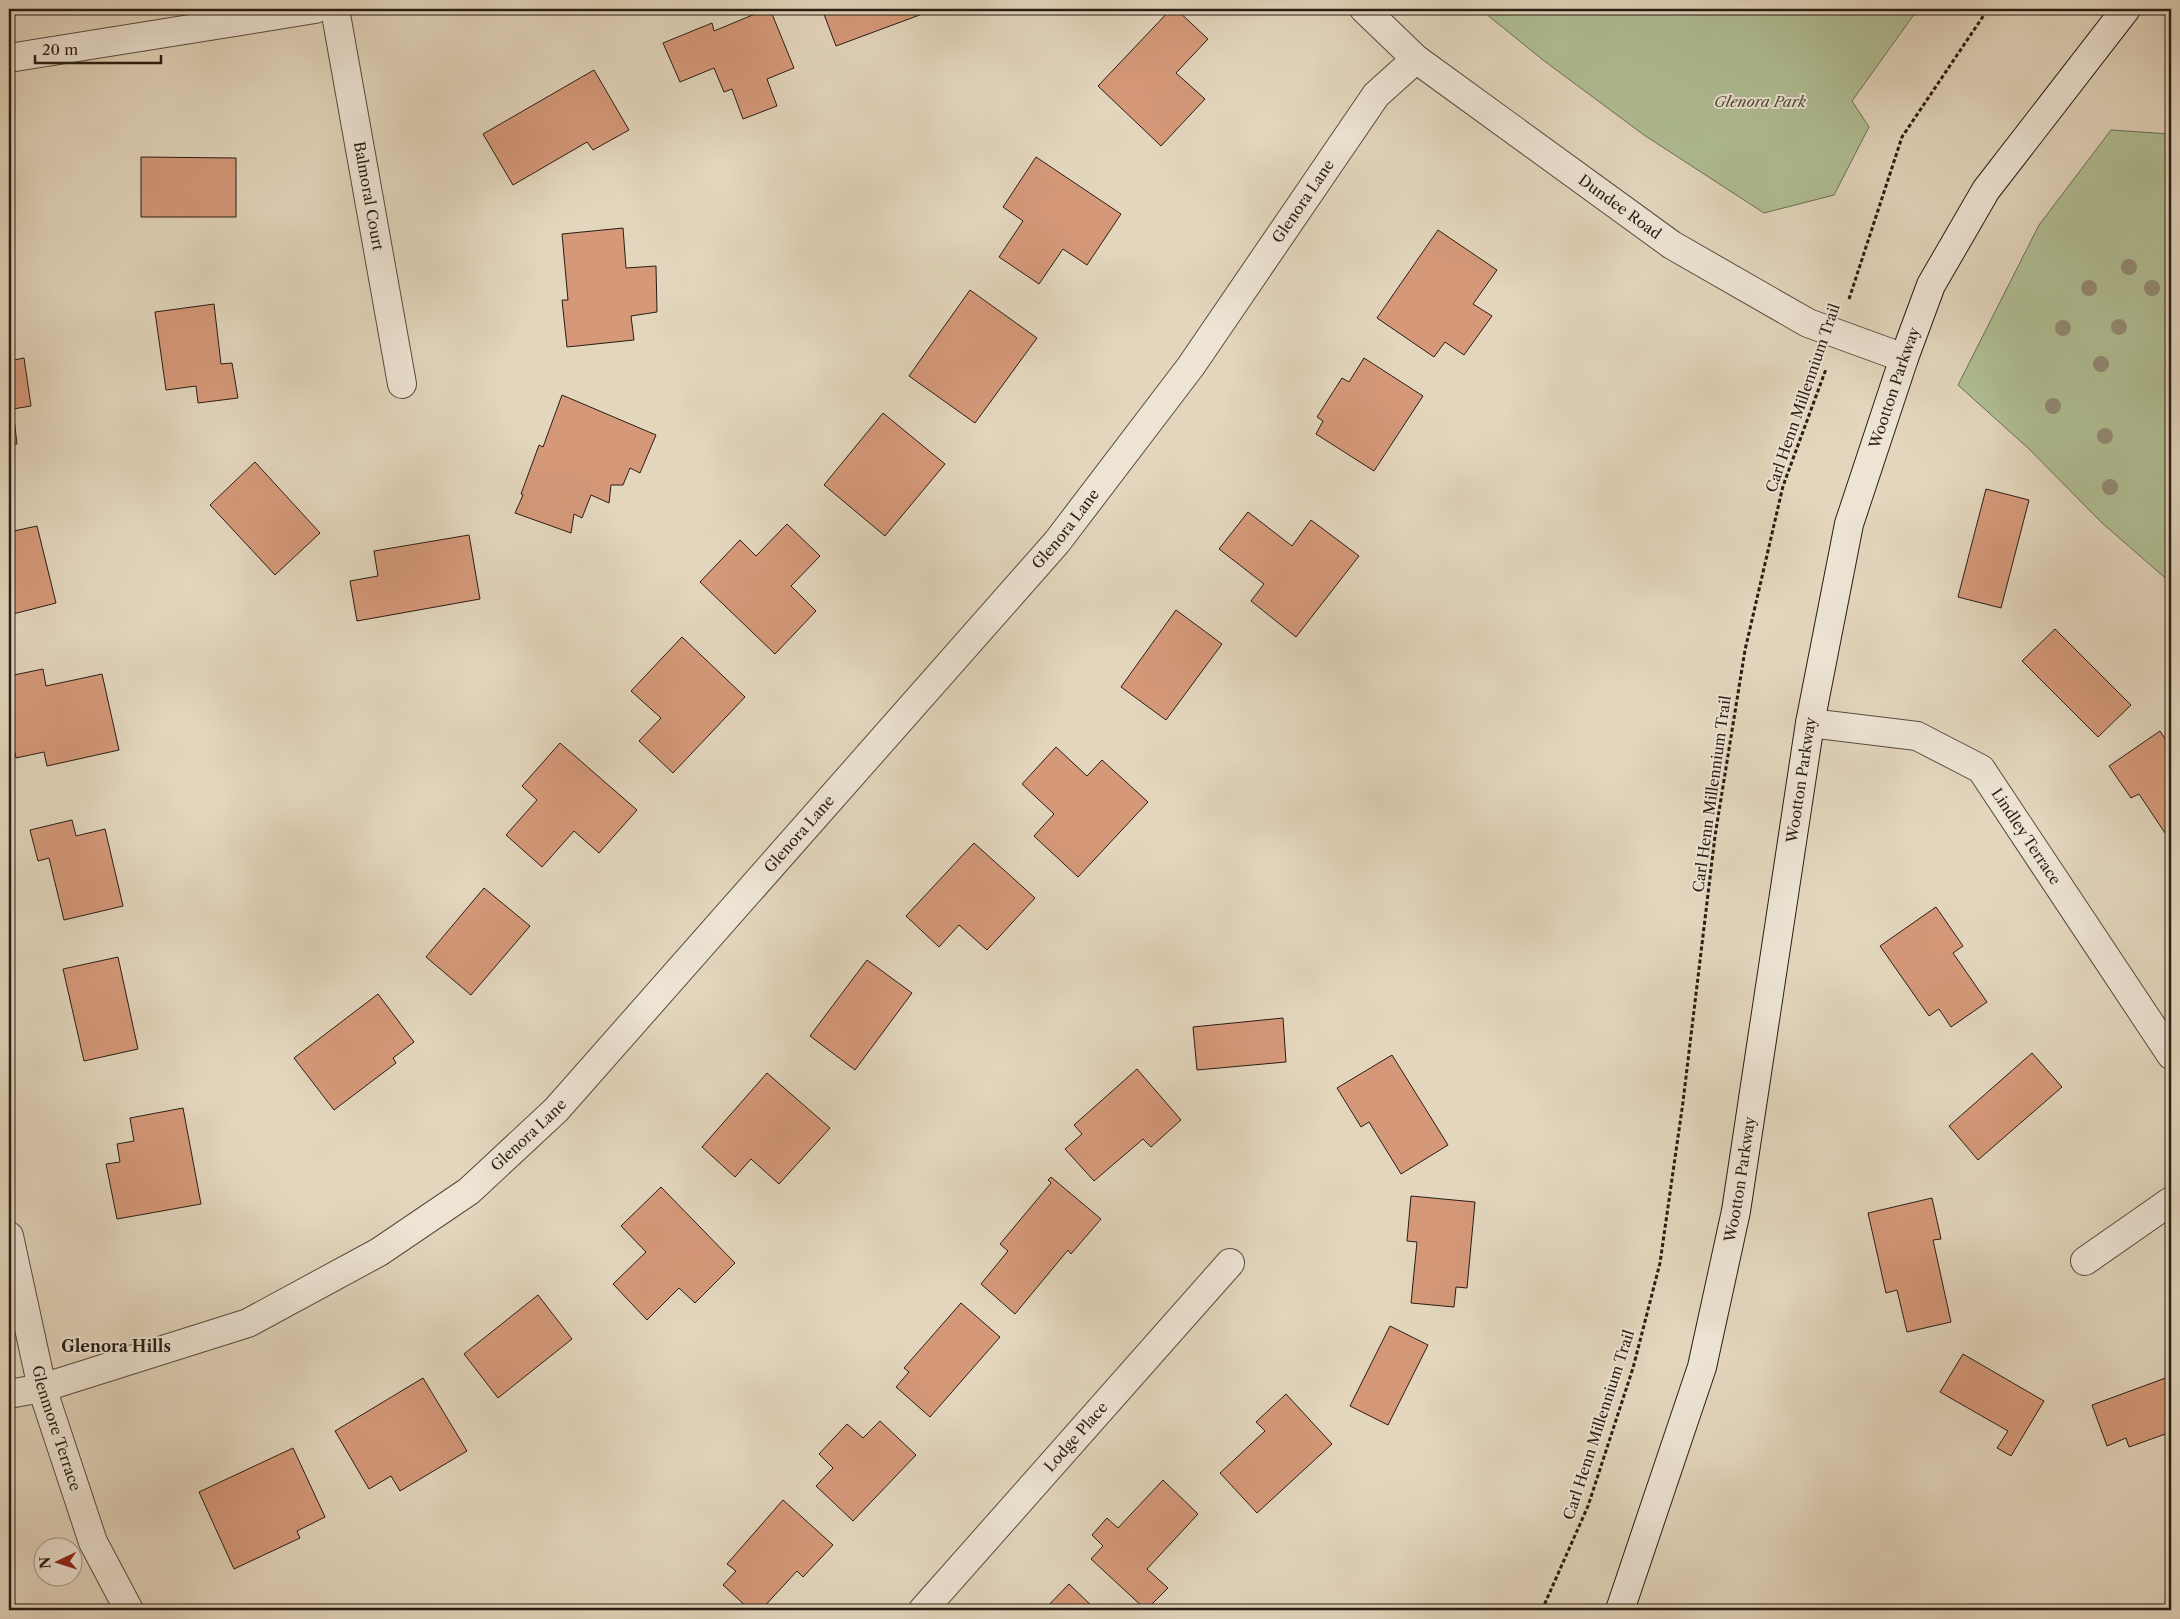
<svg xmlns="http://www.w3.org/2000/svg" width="2180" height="1619" font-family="'Libre Caslon Text',serif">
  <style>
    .green { fill: #b0be94; stroke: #6c6e54 }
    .building { fill: #d5997a; stroke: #291d14 }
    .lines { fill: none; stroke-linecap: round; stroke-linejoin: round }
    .street-casing { stroke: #584b3e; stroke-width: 30 }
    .secondary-casing { stroke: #291d14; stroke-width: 30 }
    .path { stroke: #291d14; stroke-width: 3; stroke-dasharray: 4 2.5; stroke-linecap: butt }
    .street { stroke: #ede4d4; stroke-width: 28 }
    .secondary { stroke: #ede4d4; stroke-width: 28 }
    .tree { fill: #938b75 }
    .labels { text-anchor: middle; stroke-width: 4; stroke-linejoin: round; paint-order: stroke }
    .park-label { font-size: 15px; font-style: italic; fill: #524d3a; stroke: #ede4d4 }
    .street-label { font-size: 15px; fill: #291d14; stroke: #ede4d4 }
    .neighbourhood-label { font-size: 16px; font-weight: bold; fill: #291d14; stroke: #ede4d4 }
  </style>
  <rect width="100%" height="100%" fill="#e3d6bd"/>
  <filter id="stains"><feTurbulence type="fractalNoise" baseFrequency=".004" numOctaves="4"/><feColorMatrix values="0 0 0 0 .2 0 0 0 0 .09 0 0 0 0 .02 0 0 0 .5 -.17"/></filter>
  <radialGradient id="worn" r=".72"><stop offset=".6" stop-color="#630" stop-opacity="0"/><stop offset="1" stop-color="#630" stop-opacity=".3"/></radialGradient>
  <g class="green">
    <polygon points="1480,9 1918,9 1852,101 1869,127 1834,195 1764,213 1644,135 1543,60"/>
    <polygon points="2111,130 2171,134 2171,583 2101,522 2028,448 1958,385 2039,225"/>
  </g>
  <g class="building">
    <polygon points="767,9 770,9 794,68 767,79 777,106 743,119 732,89 724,92 714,68 680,82 663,43 712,23 714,31"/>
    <polygon points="822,9 923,9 925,13 836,46"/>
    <polygon points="1171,9 1176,9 1208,39 1176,73 1205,99 1161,146 1098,86"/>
    <polygon points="594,70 629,130 593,150 587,142 513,185 483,134"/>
    <polygon points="141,157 236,158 236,217 141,217"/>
    <polygon points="1036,157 1121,214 1087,265 1063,249 1039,284 999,257 1023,221 1003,207"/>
    <polygon points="9,200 15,202 9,224"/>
    <polygon points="623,228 626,268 656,266 657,312 631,316 634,340 567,347 562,300 568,300 562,234"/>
    <polygon points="1438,230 1497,270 1473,304 1492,316 1464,355 1445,342 1434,357 1377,318"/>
    <polygon points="970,290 1037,338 975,423 909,376"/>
    <polygon points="214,304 221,364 232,363 238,398 198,403 196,386 166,390 155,312"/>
    <polygon points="24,358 31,406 13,409 17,444 9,445 9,361"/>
    <polygon points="1364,358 1423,396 1374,471 1316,434 1323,421 1317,417 1342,378 1349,382"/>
    <polygon points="562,395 656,435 640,473 630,468 623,485 611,485 609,503 591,495 582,518 574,514 571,533 515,513 523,495 521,494 539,445 543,447"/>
    <polygon points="883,413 945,464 885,536 824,485"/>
    <polygon points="255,462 320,533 275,575 210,505"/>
    <polygon points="1986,489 2029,500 2001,608 1958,597"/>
    <polygon points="9,508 14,531 37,526 56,603 9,615"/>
    <polygon points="1248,512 1292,546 1311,520 1359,556 1296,637 1251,601 1264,584 1219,549"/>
    <polygon points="787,524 820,556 791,586 816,611 775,654 700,582 740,540 756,556"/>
    <polygon points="469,535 480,599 357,621 350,581 378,576 374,551"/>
    <polygon points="1176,610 1222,644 1166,720 1121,687"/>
    <polygon points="2055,629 2131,705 2098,737 2022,661"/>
    <polygon points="682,637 745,697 673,773 639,741 661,718 631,691"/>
    <polygon points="43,669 46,686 102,674 119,750 47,766 44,752 16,758 9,722 9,676"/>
    <polygon points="2160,731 2171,748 2171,842 2139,794 2131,798 2109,766"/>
    <polygon points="560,743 637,810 599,853 574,831 542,867 506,835 537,800 522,786"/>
    <polygon points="1056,747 1087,776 1102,760 1148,802 1078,877 1034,836 1054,814 1022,784"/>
    <polygon points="72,820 76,836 105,829 123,906 64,920 49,858 38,861 30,830"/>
    <polygon points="974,843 1035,898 987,950 959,925 939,947 906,916"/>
    <polygon points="484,888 530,926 471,995 426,957"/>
    <polygon points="1936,907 1963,946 1953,953 1987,1002 1951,1027 1939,1009 1929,1016 1880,946"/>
    <polygon points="118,957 138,1049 84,1061 63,969"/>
    <polygon points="867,960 912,993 855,1070 810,1036"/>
    <polygon points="378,994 414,1042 393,1058 396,1063 334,1110 294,1058"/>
    <polygon points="1283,1018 1286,1062 1197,1070 1193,1027"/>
    <polygon points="2032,1053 2062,1087 1978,1160 1949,1126"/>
    <polygon points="1392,1055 1448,1145 1401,1174 1369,1122 1361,1127 1337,1088"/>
    <polygon points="1137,1069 1181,1120 1151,1147 1143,1139 1094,1181 1065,1149 1082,1134 1074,1125"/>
    <polygon points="767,1073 830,1128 779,1184 751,1159 735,1177 702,1147"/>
    <polygon points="183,1108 201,1204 117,1219 106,1164 120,1162 117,1144 134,1141 130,1118"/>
    <polygon points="1051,1177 1101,1219 1071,1254 1068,1250 1015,1314 981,1284 1008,1251 1000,1244 1051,1183 1048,1180"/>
    <polygon points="661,1187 735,1263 695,1303 679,1288 647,1320 613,1284 646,1252 621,1226"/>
    <polygon points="1411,1196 1475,1202 1467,1288 1456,1287 1454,1307 1411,1303 1417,1242 1407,1241"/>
    <polygon points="1932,1198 1941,1239 1933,1240 1951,1322 1907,1332 1897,1290 1886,1293 1868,1213"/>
    <polygon points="538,1295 572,1339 498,1398 464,1354"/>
    <polygon points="961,1303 1000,1337 930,1417 896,1387 909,1372 904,1368"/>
    <polygon points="1390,1326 1428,1345 1388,1425 1350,1406"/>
    <polygon points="1963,1354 2044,1401 2011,1456 1997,1448 2008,1431 1940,1392"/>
    <polygon points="2171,1376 2171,1432 2129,1447 2126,1438 2107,1446 2092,1405"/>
    <polygon points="423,1378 467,1451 400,1491 391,1476 369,1489 335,1431"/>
    <polygon points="1286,1394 1332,1444 1257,1513 1220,1473 1265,1431 1256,1422"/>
    <polygon points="880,1421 916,1455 853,1521 816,1486 833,1468 819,1454 847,1424 863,1438"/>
    <polygon points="293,1448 325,1517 297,1531 300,1538 234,1569 199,1492"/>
    <polygon points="1163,1480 1198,1514 1147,1569 1168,1588 1146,1610 1091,1559 1103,1546 1092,1535 1107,1518 1118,1528"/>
    <polygon points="783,1500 833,1545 803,1577 797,1571 761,1610 750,1610 723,1585 736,1571 727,1564"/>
    <polygon points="1069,1584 1096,1610 1044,1610"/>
  </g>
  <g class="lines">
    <defs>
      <g id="street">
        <path id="s1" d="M335,9L402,384"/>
        <path id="s2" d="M1364,9L1416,59L1672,245L1808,323L1904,358"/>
        <polyline points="9,58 315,9"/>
        <path id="s3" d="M1810,723L1917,736L1981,769L2171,1055"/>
        <path id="s4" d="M9,1236L42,1388L93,1542L129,1610"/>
        <polyline points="2085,1261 2171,1201"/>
        <path id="s5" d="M9,1394L42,1388L248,1323L379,1252L469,1191L556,1110L1057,542L1191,366L1376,95L1416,59"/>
        <path id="s6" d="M923,1610L1230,1263"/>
      </g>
      <g id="secondary">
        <path id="s7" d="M1620,1610L1702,1367L1736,1211L1810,723L1849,524L1904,358L1931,285L1986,190L2126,9"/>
      </g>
    </defs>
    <use href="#street" class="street-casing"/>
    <use href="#secondary" class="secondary-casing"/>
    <g class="path">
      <polyline points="1849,299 1902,137 1988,9"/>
      <polyline points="1542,1610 1588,1506 1633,1368 1660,1263 1683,1102 1715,836 1745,650 1783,486 1826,369"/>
    </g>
    <use href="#street" class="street"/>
    <use href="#secondary" class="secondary"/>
  </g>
  <g class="tree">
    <circle cx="2129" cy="267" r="8"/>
    <circle cx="2089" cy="288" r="8"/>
    <circle cx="2152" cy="288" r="8"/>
    <circle cx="2119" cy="327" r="8"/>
    <circle cx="2063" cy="328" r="8"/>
    <circle cx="2101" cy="364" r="8"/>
    <circle cx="2053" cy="406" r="8"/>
    <circle cx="2105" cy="436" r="8"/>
    <circle cx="2110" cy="487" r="8"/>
  </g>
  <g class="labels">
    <g class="park-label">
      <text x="1760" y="107">Glenora Park</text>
    </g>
    <g class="street-label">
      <text dy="5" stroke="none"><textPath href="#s1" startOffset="190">Balmoral Court</textPath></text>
      <text dy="5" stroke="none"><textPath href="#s5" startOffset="1804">Glenora Lane</textPath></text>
      <text dy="5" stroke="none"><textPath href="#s2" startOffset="324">Dundee Road</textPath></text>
      <text dy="5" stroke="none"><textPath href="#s7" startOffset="1256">Wootton Parkway</textPath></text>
      <text transform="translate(1803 398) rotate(-71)" y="5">Carl Henn Millennium Trail</text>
      <text dy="5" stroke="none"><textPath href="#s5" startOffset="1399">Glenora Lane</textPath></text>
      <text dy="5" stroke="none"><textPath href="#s7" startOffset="852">Wootton Parkway</textPath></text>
      <text transform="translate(1712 794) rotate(-82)" y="5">Carl Henn Millennium Trail</text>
      <text dy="5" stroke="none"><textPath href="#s5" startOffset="994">Glenora Lane</textPath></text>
      <text dy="5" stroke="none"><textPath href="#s3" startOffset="261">Lindley Terrace</textPath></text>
      <text dy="5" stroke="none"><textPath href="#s5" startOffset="589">Glenora Lane</textPath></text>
      <text dy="5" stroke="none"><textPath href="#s7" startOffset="448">Wootton Parkway</textPath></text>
      <text transform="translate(1599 1425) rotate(-72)" y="5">Carl Henn Millennium Trail</text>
      <text dy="5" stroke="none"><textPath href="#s4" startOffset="198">Glenmore Terrace</textPath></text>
      <text dy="5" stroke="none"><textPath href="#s6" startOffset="231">Lodge Place</textPath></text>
    </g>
    <g class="neighbourhood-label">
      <text x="116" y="1352">Glenora Hills</text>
    </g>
  </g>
  <rect width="2180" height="1619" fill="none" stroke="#e3d6bd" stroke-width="30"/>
  <rect x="10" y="10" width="2160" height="1599" fill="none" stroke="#291d14" stroke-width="2.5"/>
  <rect x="15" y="15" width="2150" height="1589" fill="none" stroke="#291d14"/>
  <g transform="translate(58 1562) rotate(266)"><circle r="24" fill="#ede4d4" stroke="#9f9487"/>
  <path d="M0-4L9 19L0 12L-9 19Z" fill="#8f2418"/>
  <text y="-8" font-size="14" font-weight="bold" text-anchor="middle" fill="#291d14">N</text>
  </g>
  <path d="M35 55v8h126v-8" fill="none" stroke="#291d14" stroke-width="2.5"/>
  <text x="42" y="55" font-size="15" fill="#291d14" stroke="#ede4d4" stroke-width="4" paint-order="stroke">20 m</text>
  <rect width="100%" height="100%" filter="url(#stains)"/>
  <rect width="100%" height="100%" fill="url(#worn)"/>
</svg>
